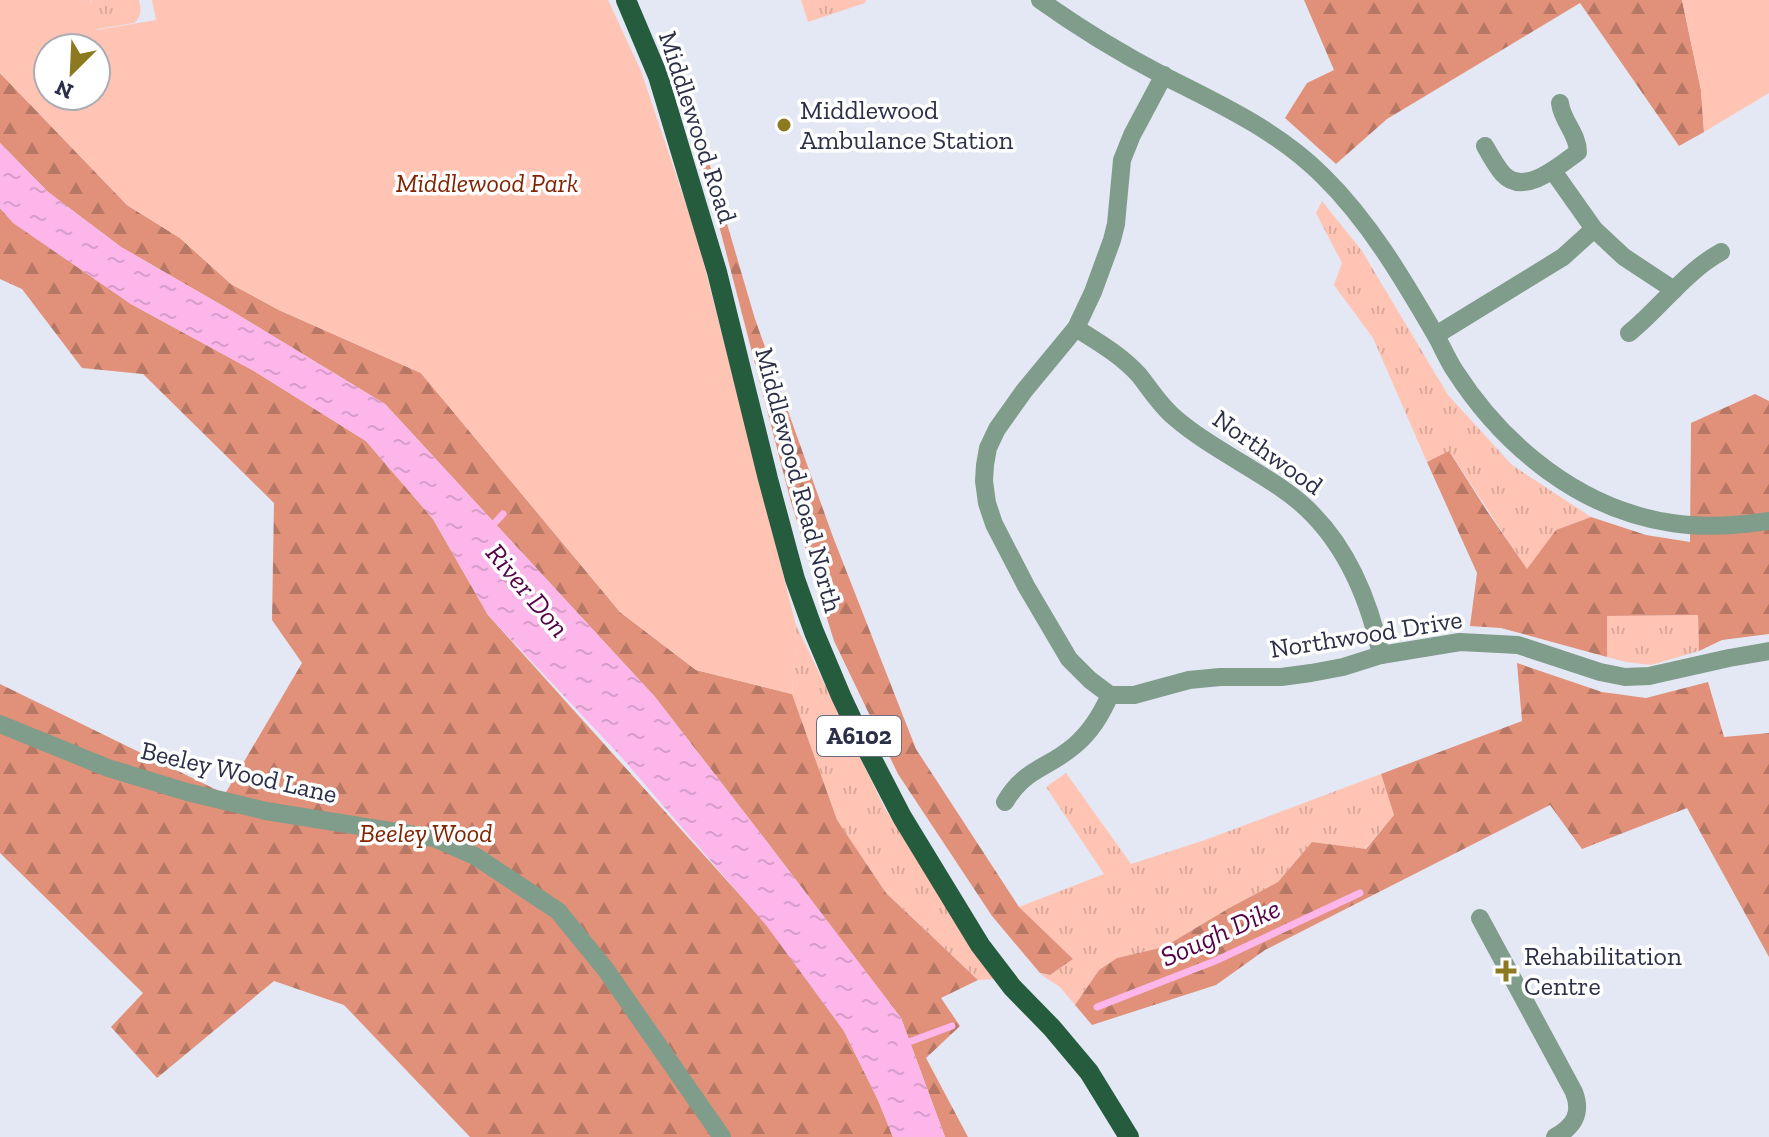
<svg xmlns="http://www.w3.org/2000/svg" width="1769" height="1137" font-family="'Zilla Slab',serif">
  <style>
    .grass { fill: url(#grass-tufts) }
    .forest { fill: url(#forest-firs) }
    .park { fill: #ffc4b3; fill-rule: evenodd }
    .water { fill: url(#water-ripples) }
    .lines { fill: none; stroke-linecap: round; stroke-linejoin: round }
    .stream { stroke: #fdb6ea; stroke-width: 7 }
    .minor { stroke: #809c8a; stroke-width: 18 }
    .primary { stroke: #265c3e; stroke-width: 20 }
    .poi-dot { fill: #8d7a20; stroke: #fff; stroke-width: 3 }
    .labels { text-anchor: middle; stroke-width: 7; stroke-linejoin: round; paint-order: stroke }
    .shield { fill: #fff; stroke: #6b6d7f; stroke-width: 2 }
    .shield-label { font-size: 24px; font-weight: bold; fill: #2c2f48 }
    .poi-label { font-size: 26px; fill: #2c2f48; stroke: #fff; text-anchor: start }
    .street-label { font-size: 26px; fill: #2c2f48; stroke: #fff }
    .park-label { font-size: 26px; font-style: italic; fill: #822403; stroke: #fff }
    .water-label { font-size: 28px; font-style: italic; fill: #560248; stroke: #fff }
  </style>
  <defs>
    <pattern id="grass-tufts" width="24" height="20" patternUnits="userSpaceOnUse" patternTransform="scale(2)"><rect width="24" height="20" fill="#ffc4b3"/><path d="M3 7l-1-3M5 7V3M7 7l1-3M15 17l-1-3M17 17v-4M19 17l1-3" fill="none" stroke="#dba99b"/></pattern>
    <pattern id="forest-firs" width="22" height="20" patternUnits="userSpaceOnUse" patternTransform="scale(2)"><rect width="22" height="20" fill="#e19179"/><path d="M5 1l3.5 6h-7zM16 11l3.5 6h-7z" fill="#b77765"/></pattern>
    <pattern id="water-ripples" width="26" height="14" patternUnits="userSpaceOnUse" patternTransform="scale(2)"><rect width="26" height="14" fill="#fdb6ea"/><path d="M2 4q2-2 4 0t4 0M15 11q2-2 4 0t4 0" fill="none" stroke="#d99dca"/></pattern>
  </defs>
  <rect width="100%" height="100%" fill="#e4e7f4"/>
  <g class="grass">
    <path d="M91,0H139C141,10 142,16 134,23L92,30L90,14Z"/>
    <polygon points="801,0 866,0 865,3 808,22"/>
    <polygon points="1322,201 1362,251 1448,395 1512,465 1591,517 1556,530 1527,570 1450,452 1427,462 1373,338 1334,285 1342,263 1316,213"/>
    <polygon points="1698,615 1699,651 1651,665 1626,662 1607,657 1607,616"/>
    <polygon points="796,625 885,809 994,979 978,980 886,893 836,819 792,694"/>
    <polygon points="1066,773 1131,864 1205,840 1381,774 1394,815 1365,849 1312,842 1278,882 1231,907 1164,947 1117,958 1099,970 1075,1005 1060,987 1040,974 1050,975 1073,959 1019,907 1104,874 1046,787"/>
  </g>
  <g class="forest">
    <polygon points="1304,0 1682,0 1701,90 1704,132 1679,146 1580,3 1387,119 1336,164 1285,118 1307,83 1334,70"/>
    <polygon points="0,73 127,205 180,238 231,284 279,310 421,373 620,612 696,670 792,694 837,820 886,893 978,980 941,998 960,1026 926,1058 968,1137 945,1137 901,1018 764,838 655,697 385,404 230,310 121,247 48,192 0,143"/>
    <polygon points="686,109 701,135 755,319 833,537 916,749 1019,907 1073,959 1050,975 1040,973 992,916 898,774 834,641 791,502 714,206"/>
    <polygon points="0,208 14,223 131,304 254,371 366,441 433,519 488,615 766,924 844,1031 878,1100 893,1137 470,1137 344,1005 274,981 157,1078 111,1027 143,993 0,853 0,684 225,794 302,663 272,620 274,503 143,374 82,368 22,289 0,279"/>
    <polygon points="1755,394 1769,401 1769,634 1722,640 1699,651 1698,615 1607,616 1607,657 1501,628 1470,626 1477,573 1427,462 1449,451 1487,511 1527,569 1556,530 1591,517 1646,535 1690,542 1691,423"/>
    <polygon points="1517,663 1602,692 1646,698 1708,682 1724,737 1769,733 1769,957 1687,808 1582,849 1550,805 1265,950 1216,985 1092,1025 1075,1005 1099,970 1117,958 1164,947 1231,907 1278,882 1312,842 1366,849 1394,815 1381,774 1522,721"/>
  </g>
  <g class="park">
    <path d="M0,0H90L97,30L156,20L152,0H608L641,71L697,237L796,625L792,694L696,670L620,612L421,373L279,310L231,284L180,238L127,205L0,73ZM48,48H96V96H48Z"/>
    <polygon points="1682,0 1769,0 1769,93 1704,132 1701,90"/>
  </g>
  <polygon class="water" points="0,143 48,192 121,247 230,310 385,404 655,697 764,838 901,1018 945,1137 893,1137 878,1100 844,1031 766,925 623,759 488,615 433,519 366,441 254,371 131,304 13,223 0,208"/>
  <g class="lines">
    <g class="stream">
      <polyline points="491,527 503,514"/>
      <polyline points="1097,1007 1215,961 1360,893"/>
      <polyline points="901,1045 952,1026"/>
    </g>
    <g class="minor">
      <path d="M1040,0C1079,28 1122,54 1164,76C1220,104 1278,131 1323,176C1369,221 1403,279 1435,334C1442,346 1447,359 1455,371C1504,447 1581,510 1672,523C1704,528 1737,526 1769,521"/>
      <path d="M1485,146C1490,155 1496,166 1503,174C1524,197 1560,165 1578,152C1578,134 1562,121 1560,103"/>
      <polyline points="1553,171 1594,229 1624,257 1674,290"/>
      <path d="M1076,328C1098,342 1121,355 1139,375C1150,389 1160,405 1174,417C1205,444 1246,464 1281,488C1338,526 1367,590 1381,655"/>
      <path d="M1629,333C1661,307 1685,272 1721,252"/>
      <polyline points="1436,335 1563,257 1594,229"/>
      <polyline points="1110,695 1134,695 1189,680 1220,677 1281,677 1311,673 1343,667 1381,655 1460,642 1518,645 1600,672 1625,677 1649,676 1729,658 1769,651"/>
      <polyline points="0,724 108,768 187,792 266,811 434,838 475,856 558,911 606,970 722,1137"/>
      <path d="M1005,802C1025,768 1047,769 1074,746C1091,732 1101,715 1110,695L1090,680L1069,659L1026,586L994,524L987,503L984,481L985,465L988,448L997,429L1024,391L1076,328L1093,292L1112,240L1116,224L1122,160L1132,135L1164,75"/>
      <path d="M1480,918L1574,1092C1582,1113 1575,1126 1555,1137"/>
    </g>
    <polyline class="primary" points="626,0 658,76 717,272 768,479 795,579 814,632 841,696 857,730 902,817 980,945 1012,987 1052,1028 1089,1072 1129,1137"/>
  </g>
  <g class="poi-dot">
    <circle cx="784" cy="125" r="8"/>
    <path d="M1502 959h8v8h8v8h-8v8h-8v-8h-8v-8h8z"/>
  </g>
  <g class="labels">
    <rect class="shield" x="817" y="716" width="84" height="40" rx="6"/>
    <g class="shield-label">
      <text x="859" y="744">A6102</text>
    </g>
    <g class="poi-label">
      <text x="800" y="119">Middlewood<tspan x="800" dy="30">Ambulance Station</tspan></text>
      <text x="1524" y="965">Rehabilitation<tspan x="1524" dy="30">Centre</tspan></text>
    </g>
    <g class="street-label">
      <text transform="translate(698 127) rotate(72)" y="9">Middlewood Road</text>
      <text transform="translate(1268 452) rotate(35)" y="9">Northwood</text>
      <text transform="translate(799 480) rotate(75)" y="9">Middlewood Road North</text>
      <text transform="translate(1366 634) rotate(-9)" y="9">Northwood Drive</text>
      <text transform="translate(239 772) rotate(13)" y="9">Beeley Wood Lane</text>
    </g>
    <g class="park-label">
      <text x="487" y="192">Middlewood Park</text>
      <text x="426" y="842">Beeley Wood</text>
    </g>
    <g class="water-label">
      <text transform="translate(528 590) rotate(50)" y="10">River Don</text>
      <text transform="translate(1220 932) rotate(-24)" y="10">Sough Dike</text>
    </g>
  </g>
  <g transform="translate(72 72) rotate(204)"><circle r="38" fill="#ffffff" stroke="#abacb6" stroke-width="2"/>
  <path d="M0-6L14 30L0 20L-14 30Z" fill="#8d7a20"/>
  <text y="-12" font-size="22" font-weight="bold" text-anchor="middle" fill="#2c2f48">N</text>
  </g>
</svg>
